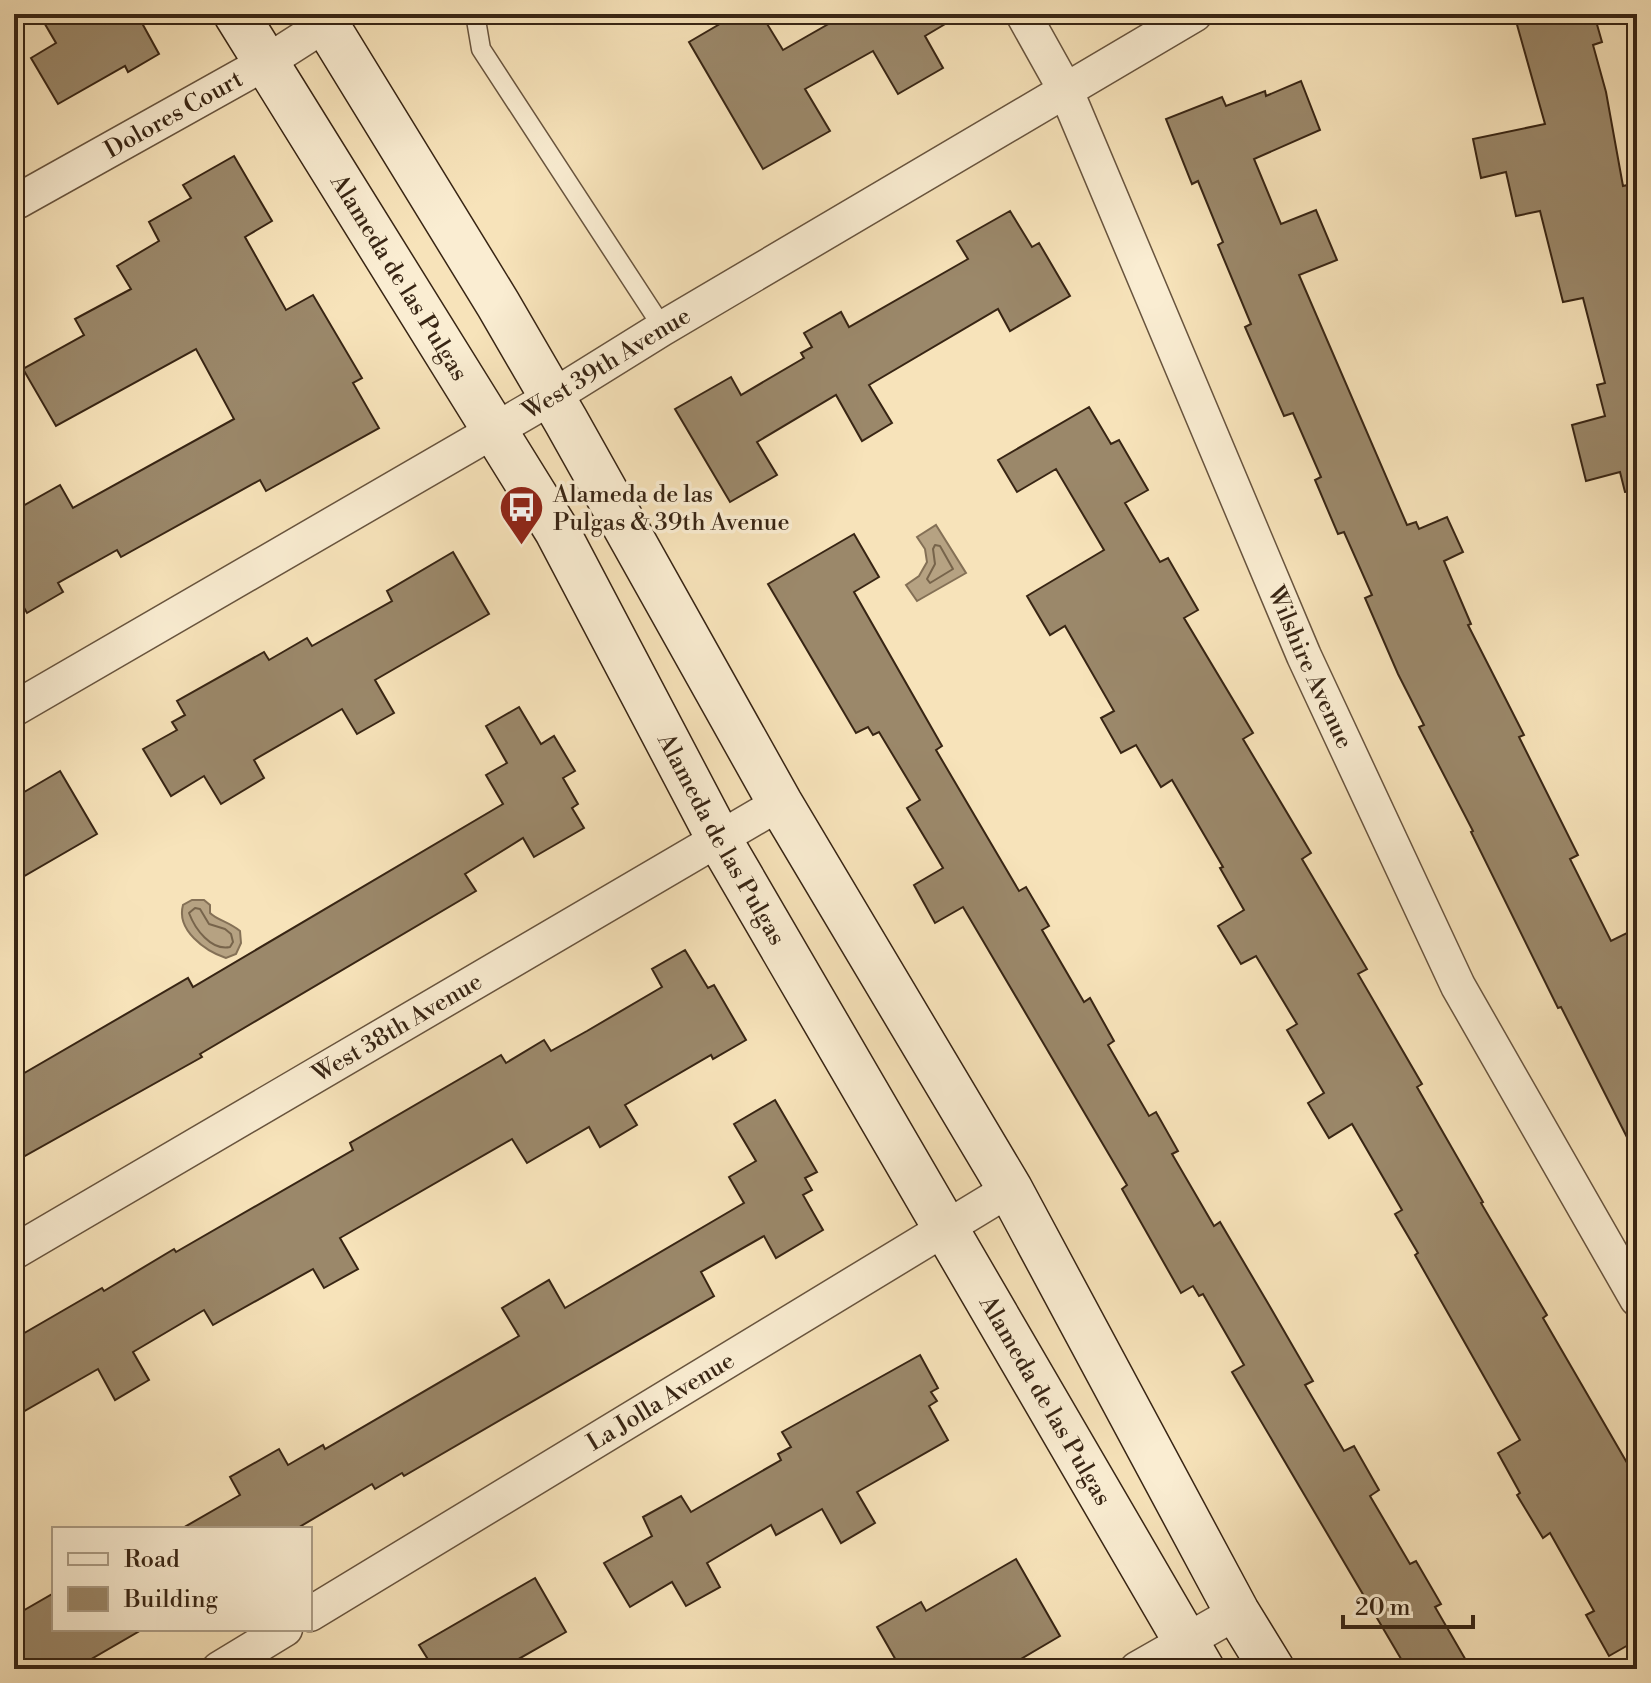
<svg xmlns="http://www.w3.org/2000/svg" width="1651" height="1683" font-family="'Libre Bodoni',serif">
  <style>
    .water { fill: #b6a282; stroke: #847056; stroke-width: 2 }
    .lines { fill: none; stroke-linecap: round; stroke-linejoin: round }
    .shore { stroke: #77644b; stroke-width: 2 }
    .building { fill: #9b886a; stroke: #382514; stroke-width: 2 }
    .service-casing { stroke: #68543e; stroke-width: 21 }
    .minor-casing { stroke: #68543e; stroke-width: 37 }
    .secondary-casing { stroke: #382514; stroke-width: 47 }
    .service { stroke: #faedd2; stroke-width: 18 }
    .minor { stroke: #faedd2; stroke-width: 34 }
    .secondary { stroke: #faedd2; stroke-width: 44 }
    .labels { text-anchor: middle; stroke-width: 7; stroke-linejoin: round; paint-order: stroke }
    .street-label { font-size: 24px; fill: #382514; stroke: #faedd2 }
    .poi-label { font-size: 24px; fill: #382514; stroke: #faedd2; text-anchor: start }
  </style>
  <rect width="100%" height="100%" fill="#f7e3ba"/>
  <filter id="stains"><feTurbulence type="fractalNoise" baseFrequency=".0025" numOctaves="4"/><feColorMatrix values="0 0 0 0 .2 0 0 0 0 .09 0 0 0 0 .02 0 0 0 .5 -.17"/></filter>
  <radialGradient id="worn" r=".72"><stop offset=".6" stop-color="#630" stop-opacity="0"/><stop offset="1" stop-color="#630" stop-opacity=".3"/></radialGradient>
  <g class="water">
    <polygon points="936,525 966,573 917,601 906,585 919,576 927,562 925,549 917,537"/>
    <path d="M192,900H204L210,905V913C217,920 229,922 240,931L241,943L236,954L226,958C205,951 176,930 183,905Z"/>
  </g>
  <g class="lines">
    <g class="shore">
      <polygon points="935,545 940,546 953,569 930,583 927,579 935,564 933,549"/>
      <path d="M195,908L200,909L209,924L225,929L231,934L233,942L230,947C211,951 195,929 189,913Z"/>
    </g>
  </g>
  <g class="building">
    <polygon points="39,14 137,14 159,54 128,72 125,66 58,104 31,58 56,43"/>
    <polygon points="737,14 761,14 783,50 846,14 962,14 925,36 943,68 898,94 873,51 805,89 830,131 763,169 689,42"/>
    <polygon points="1514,14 1594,14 1602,42 1593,45 1606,92 1623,186 1632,184 1637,208 1637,491 1625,492 1620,472 1586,481 1572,425 1605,416 1597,385 1605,383 1583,298 1563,302 1540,211 1516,216 1506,172 1481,178 1473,139 1545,124"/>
    <polygon points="1301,81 1320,130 1254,159 1281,224 1316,210 1337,260 1299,275 1407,525 1416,522 1419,529 1447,517 1463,552 1444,561 1471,624 1468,625 1524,735 1519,737 1578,855 1570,859 1611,941 1637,928 1637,1157 1561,1007 1558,1008 1471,832 1473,831 1419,727 1424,725 1398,674 1365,598 1372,595 1344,532 1338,534 1315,480 1321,477 1293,413 1284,416 1245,327 1251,324 1218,245 1223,242 1198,181 1192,184 1166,119 1222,97 1226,106 1265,91 1266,96"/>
    <polygon points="234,156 272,221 245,237 286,310 313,295 362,378 353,383 379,428 266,491 260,480 121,557 117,550 58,583 63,592 27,613 14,590 14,511 60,485 73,508 234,419 196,349 56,426 23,369 84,335 75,319 131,289 117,266 159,241 149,222 191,198 183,185"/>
    <polygon points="1010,211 1032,247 1039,243 1070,296 1010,331 998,309 869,385 892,423 862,441 836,395 757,442 777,475 730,502 675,409 731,377 741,395 804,358 801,353 812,347 804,333 841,312 849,327 968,259 957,241"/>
    <polygon points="1089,407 1111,444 1119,440 1148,490 1125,503 1160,562 1168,558 1198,610 1184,618 1253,733 1243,739 1311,853 1302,859 1367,969 1358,974 1422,1084 1417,1087 1483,1202 1481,1203 1547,1315 1543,1318 1637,1480 1637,1640 1609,1656 1586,1615 1594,1611 1550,1533 1543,1538 1517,1495 1520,1493 1498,1453 1520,1440 1415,1255 1418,1253 1395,1214 1402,1210 1352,1124 1329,1138 1308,1103 1324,1093 1287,1030 1297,1024 1256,956 1241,964 1218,926 1244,910 1220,868 1223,867 1172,780 1161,787 1136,745 1121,753 1101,718 1114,711 1065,626 1050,635 1027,596 1104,550 1056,469 1017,492 998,460"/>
    <polygon points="854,534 879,577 854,592 942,746 936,750 1019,891 1026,887 1049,926 1042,930 1084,1002 1090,998 1114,1041 1108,1045 1149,1116 1156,1112 1178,1151 1172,1154 1214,1226 1220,1222 1269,1305 1313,1381 1305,1385 1344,1451 1354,1446 1379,1490 1370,1496 1410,1564 1416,1561 1441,1604 1435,1607 1471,1669 1407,1669 1232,1372 1244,1365 1203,1294 1199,1296 1193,1286 1181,1293 1122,1189 1127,1185 963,907 935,923 914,885 943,868 907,808 920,800 879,732 873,735 868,727 856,733 768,584"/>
    <polygon points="453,552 489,614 375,680 394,713 357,734 342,709 254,760 264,778 221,804 204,776 171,796 143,749 177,730 172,722 185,715 177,701 264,652 269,660 307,638 312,646 392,601 387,591"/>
    <polygon points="519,707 541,744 554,736 575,771 563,778 578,804 572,808 584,828 534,857 523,838 465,874 476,891 200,1054 202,1057 14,1162 14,1079 188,978 193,987 503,804 486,775 507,763 486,726"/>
    <polygon points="60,771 97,834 14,882 14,798"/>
    <polygon points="685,950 708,988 714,985 746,1040 713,1059 711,1055 625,1105 637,1125 600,1147 589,1127 527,1163 512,1139 340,1238 358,1269 324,1288 313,1269 213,1325 204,1310 133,1352 149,1380 115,1400 98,1369 14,1417 14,1339 102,1288 104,1291 174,1249 176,1252 353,1150 350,1143 501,1055 506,1063 544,1040 551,1051 587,1031 662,987 652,969"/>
    <polygon points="775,1100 817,1172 805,1178 812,1190 803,1195 823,1230 776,1258 764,1236 701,1272 714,1296 404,1476 402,1473 375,1489 372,1484 296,1529 181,1529 240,1495 230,1477 279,1449 288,1465 323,1445 325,1449 519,1336 502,1308 549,1280 565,1308 744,1203 729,1177 756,1161 734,1124"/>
    <polygon points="920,1355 938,1388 931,1392 937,1401 929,1406 948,1440 857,1492 875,1523 841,1543 822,1509 776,1535 771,1525 707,1563 720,1587 686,1606 672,1582 630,1607 604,1563 652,1536 643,1517 681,1496 691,1512 781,1460 778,1454 791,1447 782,1432"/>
    <polygon points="1016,1559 1060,1636 1004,1669 901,1669 877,1627 921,1602 926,1611"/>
    <polygon points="535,1578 566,1632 501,1669 434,1669 419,1645"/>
    <polygon points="54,1593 54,1629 143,1629 74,1669 14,1669 14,1616"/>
  </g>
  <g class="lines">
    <defs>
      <polyline id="service" points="475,14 481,49 663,328"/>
      <g id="minor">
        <path id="s1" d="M1023,14L1066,91L1304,656L1458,986L1637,1299"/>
        <path id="s2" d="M18,201L265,63L326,24"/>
        <path id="s3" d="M14,709L552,397L663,328L1195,14"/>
        <path id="s4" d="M14,1252L780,803"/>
        <path id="s5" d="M310,1614L1010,1189"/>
        <polyline points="219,1669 285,1629"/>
        <polyline points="1137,1669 1237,1612"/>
      </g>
      <g id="secondary">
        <path id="s6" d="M236,14L557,531L719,839L1202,1669"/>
        <polyline points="320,14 498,304 566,421 780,803 1010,1189 1237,1612 1272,1669"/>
      </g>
    </defs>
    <use href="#service" class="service-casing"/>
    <use href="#minor" class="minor-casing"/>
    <use href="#secondary" class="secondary-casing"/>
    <use href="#service" class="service"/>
    <use href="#minor" class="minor"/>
    <use href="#secondary" class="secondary"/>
  </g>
  <defs>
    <symbol id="bus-pin" viewBox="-11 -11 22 30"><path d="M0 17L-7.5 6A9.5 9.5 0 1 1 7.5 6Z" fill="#8f2418" stroke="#faedd2"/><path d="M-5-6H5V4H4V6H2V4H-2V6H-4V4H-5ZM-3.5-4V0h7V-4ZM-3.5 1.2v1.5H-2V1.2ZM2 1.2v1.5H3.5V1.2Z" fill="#fff"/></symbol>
  </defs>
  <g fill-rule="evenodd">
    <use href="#bus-pin" x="496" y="482" width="51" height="69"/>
  </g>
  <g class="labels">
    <g class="street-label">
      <text dy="8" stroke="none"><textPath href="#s2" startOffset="178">Dolores Court</textPath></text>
      <text dy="8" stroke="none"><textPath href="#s6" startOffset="310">Alameda de las Pulgas</textPath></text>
      <text dy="8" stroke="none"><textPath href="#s3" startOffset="686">West 39th Avenue</textPath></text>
      <text dy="8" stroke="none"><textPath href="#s1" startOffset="714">Wilshire Avenue</textPath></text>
      <text dy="8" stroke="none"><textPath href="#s6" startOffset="958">Alameda de las Pulgas</textPath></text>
      <text dy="8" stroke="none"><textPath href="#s4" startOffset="444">West 38th Avenue</textPath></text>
      <text dy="8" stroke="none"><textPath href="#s5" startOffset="410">La Jolla Avenue</textPath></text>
      <text dy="8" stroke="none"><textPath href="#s6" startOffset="1606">Alameda de las Pulgas</textPath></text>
    </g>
    <g class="poi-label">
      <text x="553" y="502">Alameda de las<tspan x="553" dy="28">Pulgas &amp; 39th Avenue</tspan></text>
    </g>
  </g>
  <rect width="1651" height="1683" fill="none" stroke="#f7e3ba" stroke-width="48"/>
  <rect x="16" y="16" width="1619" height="1651" fill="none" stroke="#382514" stroke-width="4"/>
  <rect x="24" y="24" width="1603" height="1635" fill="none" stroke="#382514" stroke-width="2"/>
  <rect x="52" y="1527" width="260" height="104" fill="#faedd2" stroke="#ac9d86" stroke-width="2"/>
  <rect x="68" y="1553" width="40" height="12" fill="#faedd2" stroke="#ac9d86" stroke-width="2"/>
  <text x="124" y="1567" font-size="24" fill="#382514">Road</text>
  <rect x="68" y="1587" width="40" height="24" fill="#9b886a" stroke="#ac9d86" stroke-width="2"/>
  <text x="124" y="1607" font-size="24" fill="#382514">Building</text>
  <path d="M1343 1615v12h130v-12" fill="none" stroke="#382514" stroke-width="4"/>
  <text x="1355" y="1615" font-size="24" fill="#382514" stroke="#faedd2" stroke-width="6" paint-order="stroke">20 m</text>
  <rect width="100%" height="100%" filter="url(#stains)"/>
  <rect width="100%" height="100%" fill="url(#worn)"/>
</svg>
